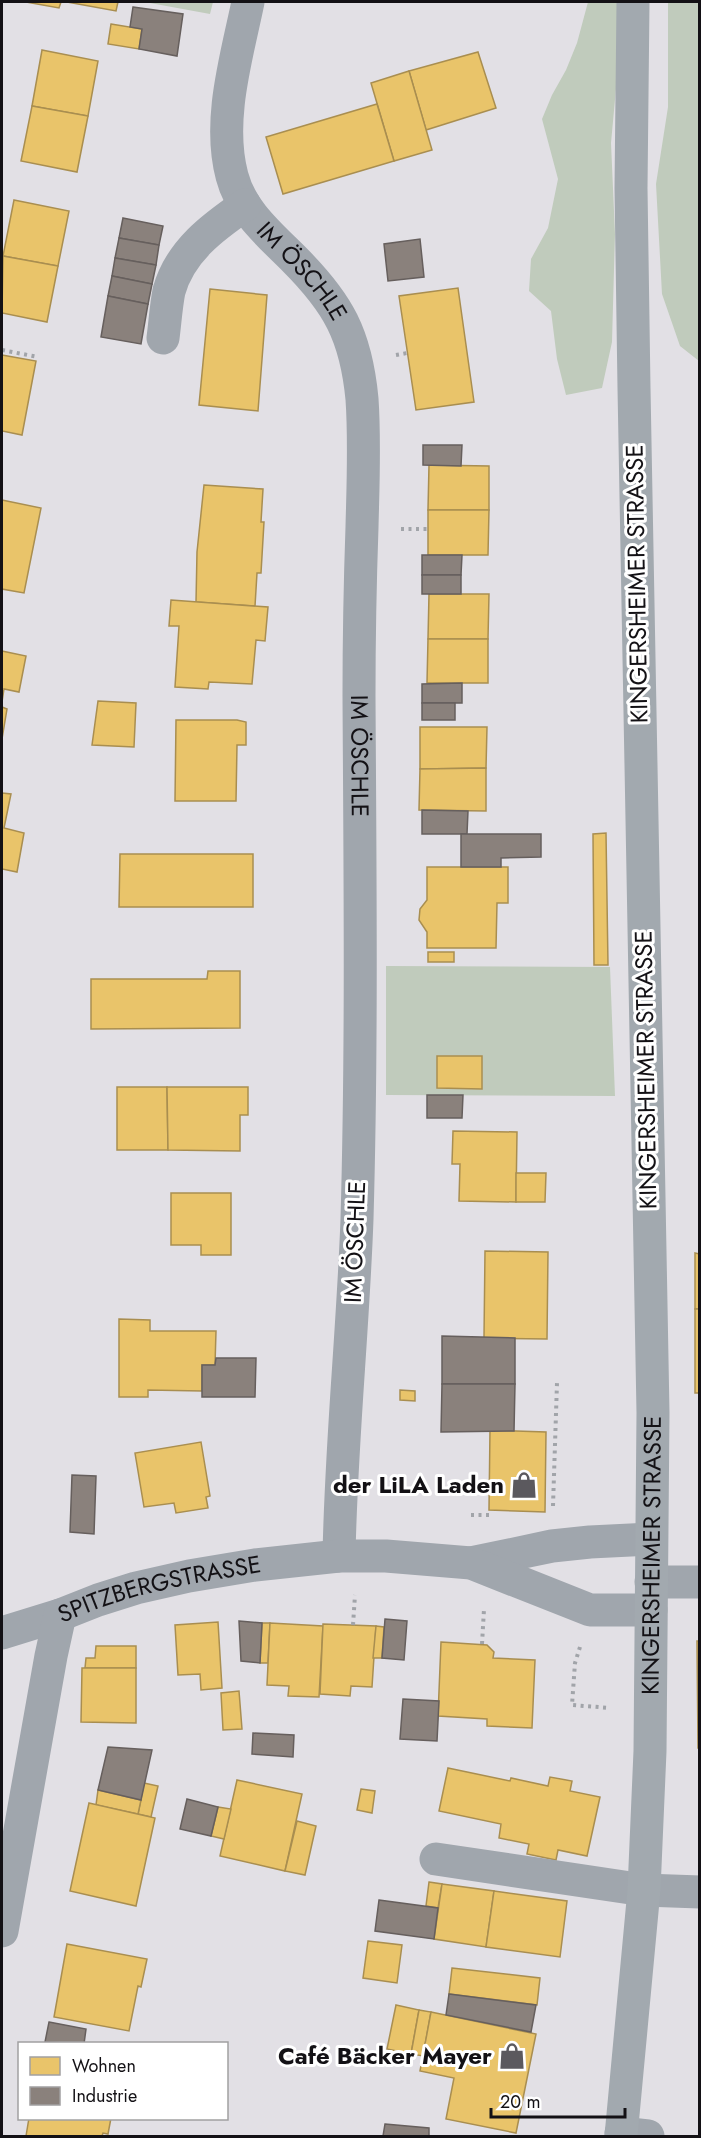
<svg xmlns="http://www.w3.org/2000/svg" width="701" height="2138" font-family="Jost,sans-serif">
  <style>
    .green { fill: #c0cbbc }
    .homes { fill: #e9c46a; stroke: #a98e50; stroke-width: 1.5 }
    .industry { fill: #8a817c; stroke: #665f5d; stroke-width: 1.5 }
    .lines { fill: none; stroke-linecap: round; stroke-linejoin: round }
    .path { stroke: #a1a4a9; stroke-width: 4; stroke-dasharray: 3 4.5; stroke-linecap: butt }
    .minor { stroke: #a0a6ad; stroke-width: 33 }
    .major { stroke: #a2a9af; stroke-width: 33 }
    .labels { text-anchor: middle; stroke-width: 6; stroke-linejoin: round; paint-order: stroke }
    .street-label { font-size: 24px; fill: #131115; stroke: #fff }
    .poi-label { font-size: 24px; font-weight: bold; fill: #131115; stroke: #fff; text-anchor: end }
  </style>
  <rect width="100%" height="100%" fill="#e2e0e5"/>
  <g class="green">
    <polygon points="151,2 213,2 210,14 150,3"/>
    <polygon points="588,2 624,2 611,143 615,234 612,342 602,388 566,395 557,359 551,311 529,291 531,259 548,228 558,179 542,119 552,95 566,70 577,43"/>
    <polygon points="668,2 699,2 699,361 680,346 662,294 656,184 668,107"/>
    <polygon points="386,966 610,967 615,1096 386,1095"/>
  </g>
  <g class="homes">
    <polygon points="26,2 61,2 59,8"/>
    <polygon points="67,2 118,2 116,11"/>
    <polygon points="111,24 142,29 139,49 108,44"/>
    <polygon points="42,50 98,61 88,116 32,106"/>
    <polygon points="478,52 496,108 426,130 409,71"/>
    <polygon points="409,71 432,150 394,161 371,83"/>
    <polygon points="377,104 394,161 283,194 266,137"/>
    <polygon points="32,106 88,116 77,172 21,161"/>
    <polygon points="14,200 69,211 58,266 3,256"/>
    <polygon points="3,256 58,266 47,322 2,313"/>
    <polygon points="458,288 474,402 416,410 399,296"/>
    <polygon points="210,289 267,295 258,411 199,405"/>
    <polygon points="2,355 36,361 22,435 2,431"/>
    <polygon points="429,465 489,466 489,510 428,510"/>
    <polygon points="204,485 263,489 261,522 264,522 261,573 257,573 255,606 196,602 197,552"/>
    <polygon points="2,500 41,508 24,593 2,589"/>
    <polygon points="428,510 489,510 488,555 428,555"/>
    <polygon points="429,594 489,594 488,639 428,639"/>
    <polygon points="171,600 268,607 265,641 256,640 252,684 209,682 208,689 175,687 179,626 169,626"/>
    <polygon points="428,639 488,639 488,683 427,683"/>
    <polygon points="2,651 26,656 19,692 4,689 2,702"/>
    <polygon points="98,701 136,703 134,747 92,745"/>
    <polygon points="2,707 7,709 2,739"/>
    <polygon points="176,720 237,720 246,722 246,745 237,745 236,801 175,801"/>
    <polygon points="420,727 487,727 486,768 420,769"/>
    <polygon points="486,768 486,811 419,810 420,769"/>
    <polygon points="2,793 11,794 4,828 24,833 17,872 2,869"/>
    <polygon points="606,833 608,965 594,965 593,834"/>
    <polygon points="120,854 253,854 253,907 119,907"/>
    <polygon points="427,867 508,867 508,903 497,903 496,948 427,948 427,932 419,920 420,909 427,900"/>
    <rect x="428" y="952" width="26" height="10"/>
    <polygon points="208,971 240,971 240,1028 91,1029 91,979 207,979"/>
    <polygon points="437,1056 482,1056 482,1089 437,1088"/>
    <polygon points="117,1087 167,1087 168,1150 117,1150"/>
    <polygon points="167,1087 248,1087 248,1115 240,1115 240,1151 168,1150"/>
    <polygon points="453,1131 517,1132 516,1202 459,1201 460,1164 452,1164"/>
    <polygon points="516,1173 546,1173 545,1202 516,1202"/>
    <polygon points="171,1193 231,1193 231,1255 201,1255 201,1245 171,1245"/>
    <polygon points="485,1251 548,1252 547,1339 484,1338"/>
    <polygon points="695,1253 700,1254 700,1309 695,1309"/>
    <rect x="695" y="1309" width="5" height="84"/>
    <polygon points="119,1319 150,1320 150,1331 216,1331 215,1365 202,1365 202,1391 148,1390 148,1397 119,1397"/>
    <polygon points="400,1390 415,1391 415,1401 400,1400"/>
    <polygon points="490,1430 546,1432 545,1512 489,1510"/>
    <polygon points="201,1442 210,1496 206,1497 208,1508 176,1513 174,1503 144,1507 135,1453"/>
    <polygon points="218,1622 222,1688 201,1690 200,1674 178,1675 175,1625"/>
    <polygon points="262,1623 270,1623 268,1663 260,1663"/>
    <polygon points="270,1623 323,1626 319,1697 288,1696 289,1686 267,1685"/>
    <polygon points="323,1624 376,1626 372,1687 351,1686 350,1696 320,1694"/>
    <polygon points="376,1626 384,1627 382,1658 373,1658"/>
    <polygon points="697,1641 700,1641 700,1748 698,1748"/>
    <polygon points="441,1642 487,1645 494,1652 493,1658 535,1660 532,1728 487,1726 487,1719 438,1716"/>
    <polygon points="96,1646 136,1646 136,1668 85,1668 86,1658 95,1658"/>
    <polygon points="82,1668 136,1668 136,1723 81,1722"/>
    <polygon points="239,1691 242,1729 223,1730 221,1693"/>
    <polygon points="448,1768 510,1781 511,1778 548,1786 550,1777 572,1781 570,1791 600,1797 587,1856 558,1850 556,1860 527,1854 529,1844 499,1838 501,1824 439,1811"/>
    <polygon points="237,1780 302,1794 285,1871 220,1856"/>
    <polygon points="144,1783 158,1786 151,1817 138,1814"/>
    <polygon points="361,1789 375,1791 372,1813 357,1810"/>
    <polygon points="98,1790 141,1800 138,1814 96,1805"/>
    <polygon points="89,1803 155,1818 136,1906 70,1891"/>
    <polygon points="218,1807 231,1809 224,1839 211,1836"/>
    <polygon points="297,1821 316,1826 305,1875 285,1871"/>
    <polygon points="429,1882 442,1884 438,1908 426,1906"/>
    <polygon points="442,1884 494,1891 486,1947 434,1939"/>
    <polygon points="494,1891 567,1901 560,1957 486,1947"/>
    <polygon points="368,1941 402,1945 397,1983 363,1978"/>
    <polygon points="67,1944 147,1959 141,1987 138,1986 129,2031 54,2017"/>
    <polygon points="452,1968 540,1978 537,2005 449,1994"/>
    <polygon points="396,2005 419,2010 411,2054 387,2049"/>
    <polygon points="419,2010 431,2012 423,2056 411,2054"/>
    <polygon points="431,2012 536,2034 516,2133 446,2119 454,2078 420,2071"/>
    <polygon points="29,2118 111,2118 108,2134 103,2133 102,2136 26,2136"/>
  </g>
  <g class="industry">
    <polygon points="133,7 183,14 177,56 139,49 142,29 130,27"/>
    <polygon points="123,218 163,226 159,245 119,238"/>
    <polygon points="119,238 159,245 156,265 115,258"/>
    <polygon points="420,239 424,277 388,281 384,244"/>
    <polygon points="115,258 156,265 152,284 112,276"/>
    <polygon points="112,276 152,284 148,304 108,296"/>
    <polygon points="108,296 148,304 141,344 101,337"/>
    <polygon points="423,445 462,445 461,466 423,465"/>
    <polygon points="422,555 462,555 461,575 422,575"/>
    <rect x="422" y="575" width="39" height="19"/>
    <polygon points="462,683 462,703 422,703 422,684"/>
    <rect x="422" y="703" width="33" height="17"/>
    <polygon points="422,810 468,811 467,834 422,834"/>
    <polygon points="461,834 541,834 541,857 501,858 501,867 461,867"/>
    <polygon points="427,1095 463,1095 462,1118 427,1118"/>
    <polygon points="442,1336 515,1338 515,1384 442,1384"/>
    <polygon points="216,1358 256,1358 255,1397 202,1397 202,1365 215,1365"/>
    <polygon points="442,1384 515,1384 514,1431 441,1432"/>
    <polygon points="72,1475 96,1476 94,1534 70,1532"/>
    <polygon points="385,1619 407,1621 404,1660 382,1658"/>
    <polygon points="239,1621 262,1623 260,1663 241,1661"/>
    <polygon points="403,1699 439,1701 437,1741 400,1739"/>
    <polygon points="253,1733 294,1735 293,1757 252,1754"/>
    <polygon points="108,1747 152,1750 141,1800 98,1790"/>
    <polygon points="187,1799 218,1807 211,1836 180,1829"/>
    <polygon points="379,1900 438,1908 434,1939 375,1931"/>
    <polygon points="449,1994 536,2005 531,2032 446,2015"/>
    <polygon points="49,2022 86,2029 84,2044 45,2042"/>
    <polygon points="385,2124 429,2128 429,2136 383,2136"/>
  </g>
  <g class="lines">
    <g class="path">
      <polyline points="2,350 38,357"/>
      <polyline points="396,355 407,353"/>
      <polyline points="401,529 428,529"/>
      <polyline points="553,1506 557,1383"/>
      <polyline points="471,1515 492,1515"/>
      <polyline points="353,1625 355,1595"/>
      <polyline points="482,1644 484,1609"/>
      <polyline points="580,1647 575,1663 572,1705 610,1708"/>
    </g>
    <g class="minor">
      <path id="s1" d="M248,2C237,56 217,120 232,176C241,211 269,234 294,259C338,303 356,335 362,399C365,442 363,485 362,527C360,584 359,640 359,696C360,870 362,1044 357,1219C353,1331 341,1443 339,1556"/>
      <path d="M163,338C165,323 166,306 169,291C180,251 213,227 245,205"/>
      <polyline points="471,1563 552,1546 590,1542 651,1539"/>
      <polyline points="651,1582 700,1582"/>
      <path id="s2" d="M2,1633L60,1615L98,1600L136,1588L189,1576L255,1565L339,1556H386L471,1563L590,1610H651"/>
      <polyline points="436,1859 644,1890 700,1892"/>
      <polyline points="2,1931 51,1656 60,1615"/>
      <polyline points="621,2133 648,2136"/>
    </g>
    <path class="major" id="s3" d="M621,2136L644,1890L650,1751L653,1413L634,388L631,188L633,2"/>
  </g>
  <defs>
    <symbol id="shop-bare" viewBox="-9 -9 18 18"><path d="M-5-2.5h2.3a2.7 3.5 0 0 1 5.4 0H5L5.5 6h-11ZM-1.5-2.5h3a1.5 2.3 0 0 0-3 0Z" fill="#5b595e" stroke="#fff" stroke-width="2.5" paint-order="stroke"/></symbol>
  </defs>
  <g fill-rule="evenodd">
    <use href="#shop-bare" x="505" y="1466" width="38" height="38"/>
    <use href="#shop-bare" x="493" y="2037" width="38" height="38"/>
  </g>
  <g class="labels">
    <g class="street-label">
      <text dy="8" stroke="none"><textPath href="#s1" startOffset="296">IM ÖSCHLE</textPath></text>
      <text transform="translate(637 584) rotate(-91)" y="8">KINGERSHEIMER STRASSE</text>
      <text dy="8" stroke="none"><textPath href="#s1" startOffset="798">IM ÖSCHLE</textPath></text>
      <text transform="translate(646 1070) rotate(-91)" y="8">KINGERSHEIMER STRASSE</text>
      <text transform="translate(355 1242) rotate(-88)" y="8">IM ÖSCHLE</text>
      <text dy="8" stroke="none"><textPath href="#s3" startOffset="582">KINGERSHEIMER STRASSE</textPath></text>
      <text dy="8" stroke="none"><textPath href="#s2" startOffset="164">SPITZBERGSTRASSE</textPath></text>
    </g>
    <g class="poi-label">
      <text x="504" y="1493">der LiLA Laden</text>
      <text x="492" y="2064">Café Bäcker Mayer</text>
    </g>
  </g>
  <rect width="701" height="2138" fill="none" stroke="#131115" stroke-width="6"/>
  <rect x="18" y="2042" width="210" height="78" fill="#ffffff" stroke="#a1a0a1" stroke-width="1.5"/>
  <rect x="30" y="2057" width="30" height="18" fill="#e9c46a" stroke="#a1a0a1" stroke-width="1.5"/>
  <text x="72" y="2072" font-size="18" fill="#131115">Wohnen</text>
  <rect x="30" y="2087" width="30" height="18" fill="#8a817c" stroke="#a1a0a1" stroke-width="1.5"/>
  <text x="72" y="2102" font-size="18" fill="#131115">Industrie</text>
  <path d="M491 2108v9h134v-9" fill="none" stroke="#131115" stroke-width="3"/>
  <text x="500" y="2108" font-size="18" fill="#131115" stroke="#ffffff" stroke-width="4.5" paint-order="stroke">20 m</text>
</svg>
